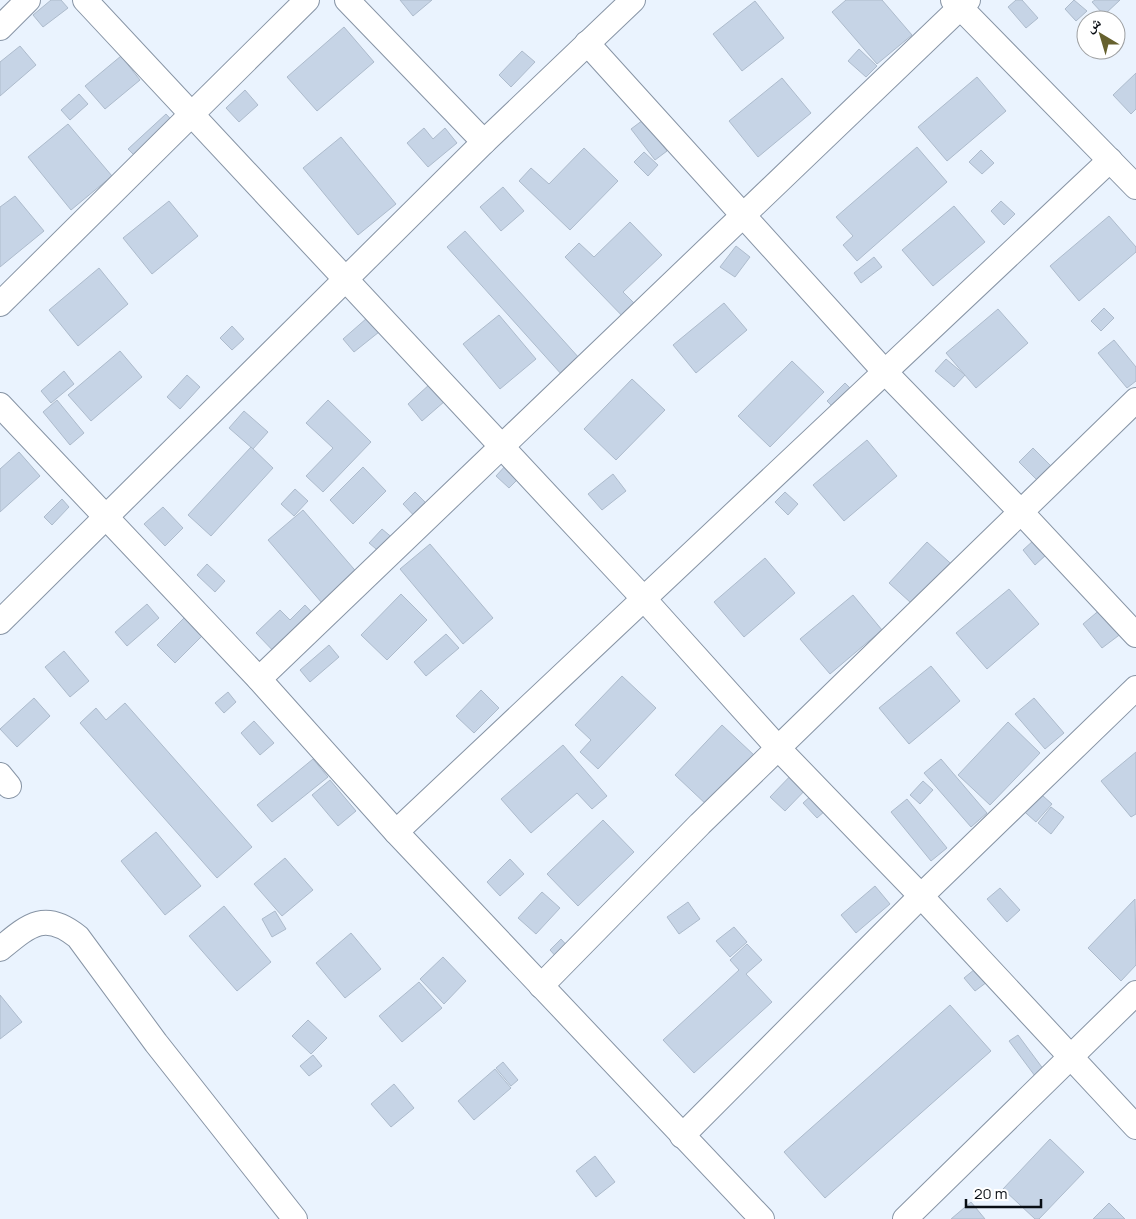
<svg xmlns="http://www.w3.org/2000/svg" width="1136" height="1219" font-family="Manrope,'Noto Naskh Arabic',sans-serif">
  <style>
    .building { fill: #c6d4e6; stroke: #adbbcc }
    .lines { fill: none; stroke-linecap: round; stroke-linejoin: round }
    .street-casing { stroke: #8794a5; stroke-width: 26 }
    .street { stroke: #fff; stroke-width: 24 }
  </style>
  <rect width="100%" height="100%" fill="#eaf3fe"/>
  <g class="building">
    <polygon points="51,0 61,0 68,8 43,27 33,15"/>
    <polygon points="400,0 432,0 413,16"/>
    <polygon points="846,0 882,0 912,35 877,64 832,12"/>
    <polygon points="1016,0 1022,0 1038,18 1026,28 1008,7"/>
    <polygon points="1074,0 1087,11 1076,21 1065,9"/>
    <polygon points="1095,0 1120,0 1104,15 1092,2"/>
    <polygon points="755,1 784,38 742,71 713,34"/>
    <polygon points="344,27 374,62 317,111 287,77"/>
    <polygon points="20,46 36,65 0,96 0,62"/>
    <polygon points="859,49 877,66 866,77 848,61"/>
    <polygon points="522,51 535,62 511,87 499,75"/>
    <polygon points="121,56 140,80 105,109 85,86"/>
    <polygon points="1136,73 1136,109 1131,114 1113,95"/>
    <polygon points="977,77 1006,111 947,161 918,127"/>
    <polygon points="782,78 811,113 758,157 729,121"/>
    <polygon points="245,90 258,105 239,122 226,108"/>
    <polygon points="79,94 88,104 70,120 61,110"/>
    <polygon points="166,114 177,126 140,161 128,149"/>
    <polygon points="643,120 667,151 655,160 631,129"/>
    <polygon points="68,124 112,176 71,210 28,157"/>
    <polygon points="424,128 433,139 445,128 457,143 428,167 407,143"/>
    <polygon points="341,137 396,204 358,235 303,168"/>
    <polygon points="917,147 947,182 857,261 843,245 853,236 836,217"/>
    <polygon points="584,148 618,181 570,230 519,181 531,168 549,184"/>
    <polygon points="981,150 994,163 982,174 969,162"/>
    <polygon points="644,152 658,165 648,176 634,162"/>
    <polygon points="503,187 524,211 501,231 480,207"/>
    <polygon points="15,196 44,231 0,267 0,207"/>
    <polygon points="169,201 198,236 152,274 123,238"/>
    <polygon points="1001,201 1015,214 1004,225 991,211"/>
    <polygon points="954,206 985,242 933,286 902,250"/>
    <polygon points="1109,216 1136,247 1136,252 1079,301 1050,266"/>
    <polygon points="630,222 662,255 623,292 642,311 630,324 565,257 579,243 594,257"/>
    <polygon points="465,231 589,369 571,385 447,247"/>
    <polygon points="736,246 750,257 735,277 720,267"/>
    <polygon points="874,257 882,267 861,283 854,273"/>
    <polygon points="99,268 128,304 78,346 49,310"/>
    <polygon points="724,303 747,330 696,373 673,345"/>
    <polygon points="1104,308 1114,318 1101,331 1091,321"/>
    <polygon points="998,309 1028,343 976,388 946,353"/>
    <polygon points="499,315 536,359 500,389 463,344"/>
    <polygon points="367,318 379,332 354,352 343,339"/>
    <polygon points="232,326 244,339 232,350 220,338"/>
    <polygon points="1114,340 1136,367 1136,381 1127,388 1098,353"/>
    <polygon points="120,351 142,377 91,421 68,395"/>
    <polygon points="946,359 965,375 954,387 935,371"/>
    <polygon points="792,361 824,392 770,447 738,416"/>
    <polygon points="64,371 74,384 51,403 41,391"/>
    <polygon points="187,375 200,387 180,409 167,397"/>
    <polygon points="632,379 665,410 616,460 584,429"/>
    <polygon points="845,383 856,394 838,412 827,401"/>
    <polygon points="430,384 445,401 422,421 408,404"/>
    <polygon points="57,400 84,433 70,445 43,412"/>
    <polygon points="328,400 371,442 323,492 306,476 333,448 306,423"/>
    <polygon points="244,411 268,432 253,449 229,428"/>
    <polygon points="867,440 897,476 844,521 813,485"/>
    <polygon points="251,447 273,468 211,536 188,515"/>
    <polygon points="1033,448 1052,467 1037,480 1019,462"/>
    <polygon points="19,452 40,476 0,512 0,469"/>
    <polygon points="507,464 520,477 509,488 496,476"/>
    <polygon points="363,467 386,491 353,524 330,500"/>
    <polygon points="613,474 626,491 602,510 588,494"/>
    <polygon points="295,489 308,501 294,516 281,504"/>
    <polygon points="415,492 433,510 420,522 403,504"/>
    <polygon points="785,492 798,504 788,515 775,502"/>
    <polygon points="62,499 69,507 52,525 44,517"/>
    <polygon points="163,507 183,528 165,546 144,524"/>
    <polygon points="303,510 366,583 322,603 268,540"/>
    <polygon points="382,529 395,540 382,554 369,543"/>
    <polygon points="1034,540 1046,555 1035,565 1023,550"/>
    <polygon points="927,542 959,571 921,612 889,583"/>
    <polygon points="430,544 493,618 463,644 400,569"/>
    <polygon points="765,558 795,593 744,637 714,602"/>
    <polygon points="207,564 225,581 215,592 197,575"/>
    <polygon points="1009,589 1039,624 987,669 956,633"/>
    <polygon points="401,594 427,620 387,660 361,635"/>
    <polygon points="853,595 882,630 830,674 800,639"/>
    <polygon points="147,604 159,618 127,646 115,632"/>
    <polygon points="305,605 321,622 281,659 256,633 280,610 290,620"/>
    <polygon points="1102,608 1122,633 1102,648 1083,624"/>
    <polygon points="185,617 203,635 175,663 157,645"/>
    <polygon points="446,634 459,648 426,676 414,662"/>
    <polygon points="329,645 339,657 310,682 300,670"/>
    <polygon points="64,651 89,681 70,697 45,667"/>
    <polygon points="931,666 960,701 909,744 879,708"/>
    <polygon points="622,676 656,708 598,769 580,752 591,740 575,725"/>
    <polygon points="481,690 499,708 474,733 456,716"/>
    <polygon points="228,692 236,702 224,713 215,703"/>
    <polygon points="34,698 50,716 17,747 0,729"/>
    <polygon points="1034,698 1064,733 1045,749 1015,714"/>
    <polygon points="125,703 252,847 217,878 80,723 96,708 106,720"/>
    <polygon points="254,721 274,743 260,755 241,733"/>
    <polygon points="1008,722 1040,753 990,805 958,775"/>
    <polygon points="722,725 755,756 708,806 675,775"/>
    <polygon points="563,745 607,796 592,809 577,793 531,833 501,799"/>
    <polygon points="1136,752 1136,814 1131,817 1101,781"/>
    <polygon points="313,759 328,777 272,822 257,805"/>
    <polygon points="941,759 987,813 971,827 924,773"/>
    <polygon points="796,770 811,784 785,811 770,797"/>
    <polygon points="330,780 356,811 338,826 312,795"/>
    <polygon points="923,781 933,790 920,804 910,795"/>
    <polygon points="1034,788 1052,804 1036,822 1018,806"/>
    <polygon points="812,795 826,810 817,818 803,803"/>
    <polygon points="907,799 947,848 931,861 891,812"/>
    <polygon points="1051,807 1064,817 1051,834 1038,823"/>
    <polygon points="603,820 634,852 578,906 547,874"/>
    <polygon points="156,832 201,886 165,915 121,861"/>
    <polygon points="285,858 313,890 282,916 254,884"/>
    <polygon points="510,859 524,874 500,896 487,882"/>
    <polygon points="875,886 890,904 856,933 841,915"/>
    <polygon points="1000,888 1020,910 1007,922 987,899"/>
    <polygon points="542,892 560,908 536,934 518,918"/>
    <polygon points="1135,899 1136,965 1121,981 1088,948"/>
    <polygon points="688,902 700,919 679,934 667,917"/>
    <polygon points="224,906 271,962 237,991 189,936"/>
    <polygon points="275,911 286,929 272,937 262,919"/>
    <polygon points="734,927 747,942 730,957 716,941"/>
    <polygon points="351,933 381,969 345,998 316,963"/>
    <polygon points="561,939 570,949 559,960 550,950"/>
    <polygon points="747,944 762,960 746,974 772,1002 694,1073 663,1040 739,970 730,960"/>
    <polygon points="443,957 466,981 444,1004 420,979"/>
    <polygon points="975,969 987,982 975,991 964,978"/>
    <polygon points="419,982 442,1008 402,1042 379,1016"/>
    <polygon points="0,995 22,1022 0,1039"/>
    <polygon points="950,1005 991,1051 825,1198 784,1152"/>
    <polygon points="308,1020 327,1038 311,1054 292,1036"/>
    <polygon points="1018,1035 1044,1070 1035,1076 1009,1041"/>
    <polygon points="313,1055 322,1066 309,1076 300,1066"/>
    <polygon points="503,1062 518,1080 511,1086 496,1068"/>
    <polygon points="495,1069 511,1088 474,1120 458,1101"/>
    <polygon points="394,1084 414,1108 391,1127 371,1104"/>
    <polygon points="1050,1139 1084,1172 1039,1219 1035,1219 1003,1189"/>
    <polygon points="595,1156 615,1182 596,1197 576,1171"/>
    <polygon points="971,1202 985,1219 951,1219"/>
    <polygon points="1109,1203 1125,1219 1093,1219"/>
  </g>
  <g class="lines">
    <defs>
      <g id="street">
        <polyline points="85,0 644,599 779,749 921,896 1136,1127"/>
        <polyline points="347,0 484,142"/>
        <polyline points="953,0 1136,187"/>
        <polyline points="0,28 28,0"/>
        <polyline points="587,43 885,372 1021,512 1136,635"/>
        <polyline points="0,304 307,0"/>
        <polyline points="0,405 259,679 396,832 762,1219"/>
        <polyline points="0,622 484,142 633,0"/>
        <polyline points="259,679 968,0"/>
        <polyline points="0,775 9,786"/>
        <polyline points="396,832 1110,160"/>
        <path d="M0,949C29,925 45,910 78,937L156,1043L295,1219"/>
        <polyline points="541,986 700,824 1136,400"/>
        <polyline points="682,1136 921,896 1136,688"/>
        <polyline points="905,1219 1136,993"/>
      </g>
    </defs>
    <use href="#street" class="street-casing"/>
    <use href="#street" class="street"/>
  </g>
  <g transform="translate(1101 35) rotate(322)"><circle r="24" fill="#ffffff" stroke="#9d9fa1"/>
  <path d="M0-4L9 19L0 12L-9 19Z" fill="#66612e"/>
  <text y="-8" font-size="14" font-weight="bold" text-anchor="middle" fill="#090e14">ش</text>
  </g>
  <path d="M966 1199v8h75v-8" fill="none" stroke="#090e14" stroke-width="2.5"/>
  <text x="974" y="1199" font-size="15" fill="#090e14" stroke="#ffffff" stroke-width="4" paint-order="stroke">20 m</text>
</svg>
